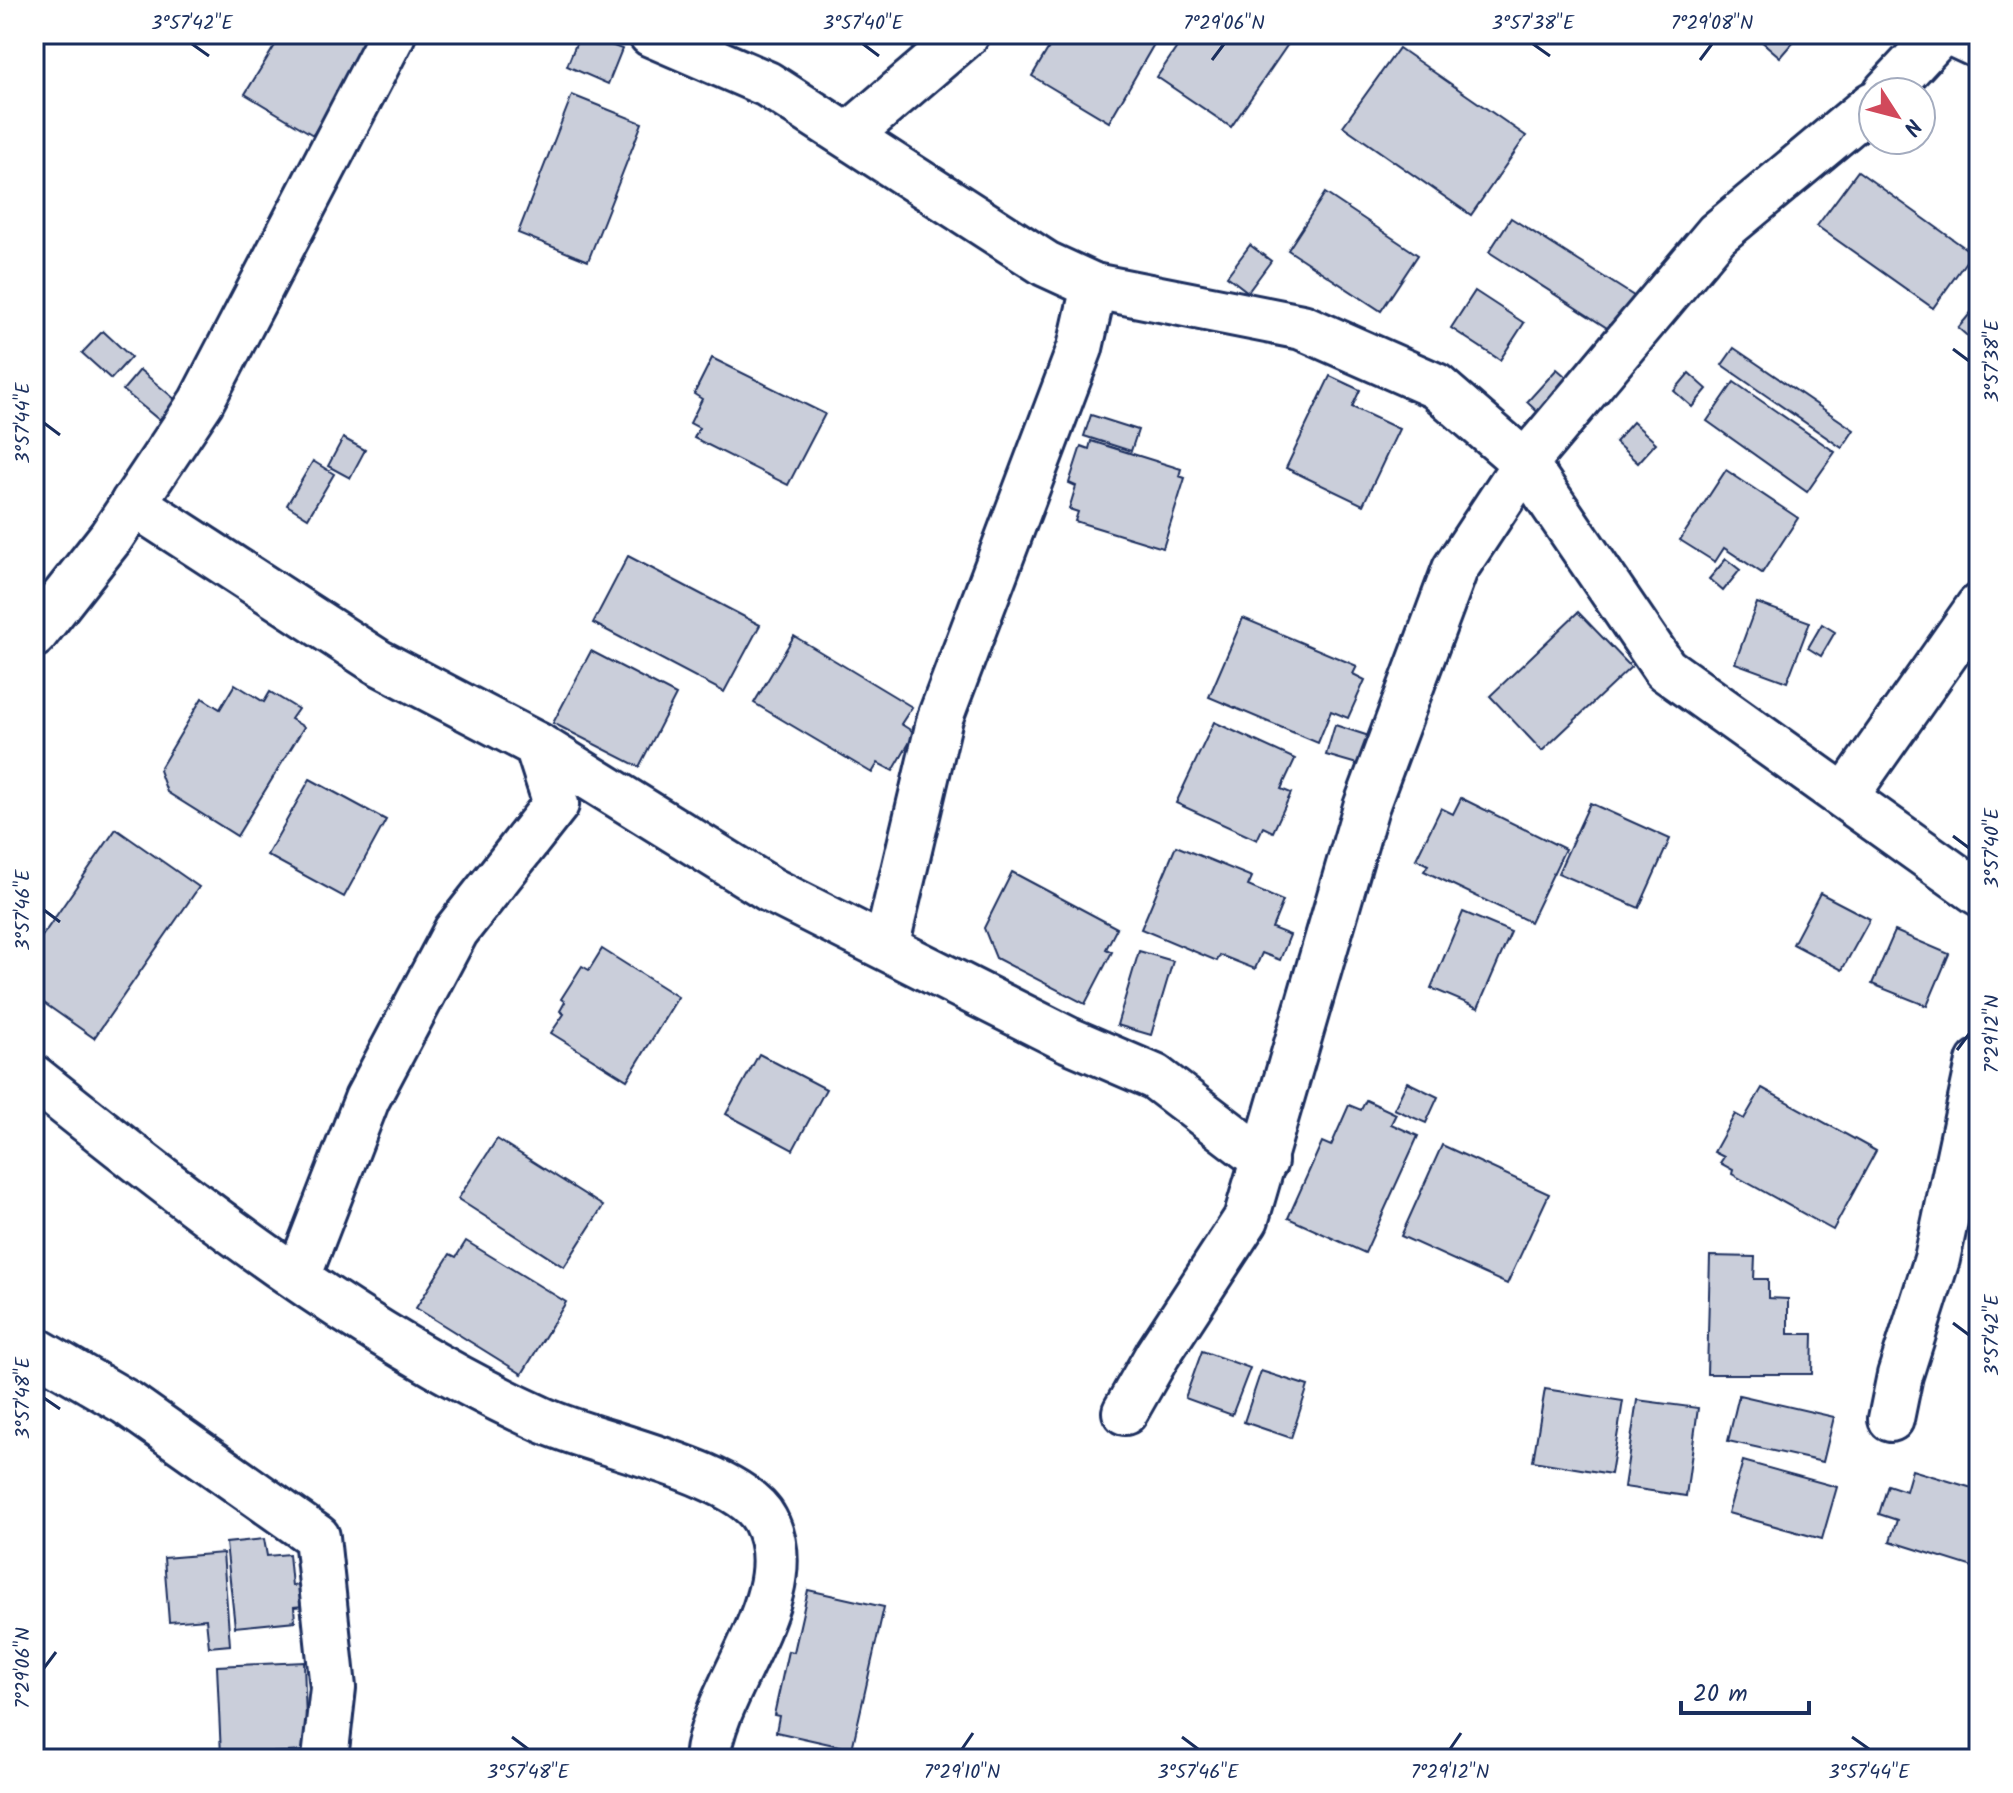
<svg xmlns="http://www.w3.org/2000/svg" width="2013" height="1793" font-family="Kalam,sans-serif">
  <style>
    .building { fill: #caceda; stroke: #1b2f5e; stroke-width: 2 }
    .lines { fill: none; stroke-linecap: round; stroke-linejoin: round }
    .street-casing { stroke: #1b2f5e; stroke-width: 50 }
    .street { stroke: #fff; stroke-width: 44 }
    .ticks { fill: none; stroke: #1b2f5e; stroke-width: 3 }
    .neatline { fill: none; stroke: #1b2f5e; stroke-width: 3 }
    .ticks-label { font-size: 20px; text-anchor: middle; fill: #1b2f5e }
  </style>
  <rect width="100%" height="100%" fill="#fff"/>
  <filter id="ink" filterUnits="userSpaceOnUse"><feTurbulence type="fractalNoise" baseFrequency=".0125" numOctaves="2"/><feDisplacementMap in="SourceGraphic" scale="16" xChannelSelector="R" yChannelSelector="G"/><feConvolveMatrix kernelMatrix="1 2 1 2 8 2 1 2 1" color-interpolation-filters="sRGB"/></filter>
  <g filter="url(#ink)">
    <g class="building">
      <polygon points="282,34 374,34 313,135 245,94"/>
      <polygon points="580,34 622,49 608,84 567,66"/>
      <polygon points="1057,34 1137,34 1154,44 1109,122 1032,76"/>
      <polygon points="1186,34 1295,34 1231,127 1157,77"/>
      <polygon points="1753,34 1800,34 1780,57"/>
      <polygon points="1399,48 1526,136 1471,215 1343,126"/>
      <polygon points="572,95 642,123 588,261 518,233"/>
      <polygon points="1858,171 1972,253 1933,308 1817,226"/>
      <polygon points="1325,193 1418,255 1381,311 1288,250"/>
      <polygon points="1511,218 1637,298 1615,333 1489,252"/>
      <polygon points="1250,245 1271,261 1248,292 1227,276"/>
      <polygon points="1475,291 1524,323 1500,360 1451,328"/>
      <polygon points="1979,303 1979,346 1958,328"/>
      <polygon points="103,331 131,357 111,379 82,353"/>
      <polygon points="1734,348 1854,430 1842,448 1722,365"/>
      <polygon points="712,358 825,414 788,485 694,438 699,428 690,423 702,399 694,394"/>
      <polygon points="1557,369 1579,388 1548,422 1527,402"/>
      <polygon points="140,370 176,400 159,420 123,390"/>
      <polygon points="1689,373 1707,389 1692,407 1674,391"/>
      <polygon points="1330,376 1360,390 1352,407 1399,429 1363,505 1286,468"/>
      <polygon points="1734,382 1835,452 1807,492 1707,421"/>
      <polygon points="1091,415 1138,430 1131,451 1084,436"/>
      <polygon points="1633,422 1656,443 1638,463 1615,442"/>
      <polygon points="343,438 365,450 350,478 328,466"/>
      <polygon points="1091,441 1181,469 1179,476 1185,478 1163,548 1075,521 1078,512 1069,509 1076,486 1069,483 1081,446 1089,449"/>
      <polygon points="313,461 334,474 308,518 287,505"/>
      <polygon points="1726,470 1798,518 1762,573 1724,548 1715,562 1680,540"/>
      <polygon points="628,556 760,625 724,692 593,623"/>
      <polygon points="1726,559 1740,570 1723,591 1709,579"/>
      <polygon points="1757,603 1810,622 1787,682 1735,663"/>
      <polygon points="1578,612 1631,667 1542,751 1490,696"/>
      <polygon points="1243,618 1357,666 1353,674 1365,680 1348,718 1331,711 1318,743 1209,697"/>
      <polygon points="1822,624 1835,632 1821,656 1808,648"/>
      <polygon points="794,636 912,707 901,724 915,733 893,771 878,763 872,773 754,703"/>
      <polygon points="591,651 676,695 639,767 553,723"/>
      <polygon points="235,684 264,702 270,692 298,709 291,719 304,727 237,836 167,792 159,770 202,698 220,709"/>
      <polygon points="1214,722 1295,759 1281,789 1291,793 1273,832 1263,827 1257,840 1176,803"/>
      <polygon points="1335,725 1372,737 1364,766 1326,755"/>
      <polygon points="310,779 386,820 344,897 267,855"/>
      <polygon points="1461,798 1565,849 1530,922 1424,871 1428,865 1416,859 1441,808 1453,814"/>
      <polygon points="1590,803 1670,839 1639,908 1558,873"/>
      <polygon points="116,829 199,887 94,1038 34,996 34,948"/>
      <polygon points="1176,846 1252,877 1248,886 1283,901 1272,928 1290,935 1280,960 1262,953 1255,969 1220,955 1217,961 1141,929"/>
      <polygon points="1012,872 1117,928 1106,949 1112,952 1085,1004 996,958 984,928"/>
      <polygon points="1820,893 1870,919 1842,970 1793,944"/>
      <polygon points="1463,912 1511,932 1478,1008 1431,988"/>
      <polygon points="1895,931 1949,954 1927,1006 1872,984"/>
      <polygon points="602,949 678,997 627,1080 551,1033 564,1014 560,1011 565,1002 561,999 582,966 589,970"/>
      <polygon points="1139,951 1173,961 1151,1035 1117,1025"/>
      <polygon points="759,1054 826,1089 793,1150 726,1114"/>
      <polygon points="1407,1082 1438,1097 1426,1123 1394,1109"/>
      <polygon points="1762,1088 1876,1151 1833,1230 1732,1174 1733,1170 1720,1163 1724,1157 1714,1152 1735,1114 1744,1119"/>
      <polygon points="1366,1100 1396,1114 1391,1124 1418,1136 1365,1253 1288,1218 1322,1142 1331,1146 1349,1105 1361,1110"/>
      <polygon points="497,1139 603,1206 564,1267 458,1199"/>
      <polygon points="1442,1145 1549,1194 1507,1284 1401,1236"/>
      <polygon points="466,1241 566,1302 522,1374 416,1308 450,1254 456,1257"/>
      <polygon points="1710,1256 1755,1257 1754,1279 1768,1279 1768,1298 1788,1299 1788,1334 1813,1334 1812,1374 1707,1374"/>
      <polygon points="1202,1351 1250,1368 1232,1415 1185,1398"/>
      <polygon points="1261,1371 1308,1386 1291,1438 1244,1422"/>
      <polygon points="1545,1389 1623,1401 1611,1474 1533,1461"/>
      <polygon points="1739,1395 1834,1417 1823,1462 1728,1441"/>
      <polygon points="1637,1400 1698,1408 1686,1496 1624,1487"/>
      <polygon points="1743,1461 1837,1487 1822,1539 1728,1513"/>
      <polygon points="1912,1470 1979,1490 1979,1569 1890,1541 1897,1520 1879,1514 1888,1485 1906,1491"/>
      <polygon points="264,1539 267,1556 289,1554 292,1586 313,1583 315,1605 294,1607 295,1621 235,1627 226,1543"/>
      <polygon points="223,1553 230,1645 209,1647 206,1619 169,1622 164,1558"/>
      <polygon points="808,1590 884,1607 852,1749 776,1732 779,1716 774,1715 788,1651 794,1652"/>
      <polygon points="304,1662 307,1751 221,1755 217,1666"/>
    </g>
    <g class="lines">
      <defs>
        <g id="street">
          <polyline points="651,34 767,84 1046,264 1094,286 1302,327 1436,386 1525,463 1665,669 1979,893"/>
          <polyline points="1953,34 1979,46"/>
          <polyline points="1886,92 1940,34"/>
          <polyline points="849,135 967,34"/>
          <polyline points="133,503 378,662 537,745 556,804 456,931 367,1099 298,1277"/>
          <polyline points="34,635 111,537 201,402 393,34"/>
          <polyline points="537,745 771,890 1069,1040 1155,1077 1265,1161"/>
          <polyline points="1845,797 1979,606"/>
          <polyline points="886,947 940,718 1080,348 1094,286"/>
          <path d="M34,1078C193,1205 356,1335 543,1420C595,1444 740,1471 765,1520C804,1594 714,1684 707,1759"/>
          <polyline points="34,1349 127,1403 317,1537 333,1688 325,1759"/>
          <polyline points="1125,1412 1158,1354 1246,1219 1366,807 1455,569 1525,463 1717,234 1873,104"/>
          <polyline points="1891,1419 1900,1375 1937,1259 1979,1062"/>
        </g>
      </defs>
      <use href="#street" class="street-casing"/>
      <use href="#street" class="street"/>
    </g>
  </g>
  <path class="ticks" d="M192,44L209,56M863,44L879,56M1533,44L1550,56M1212,60L1224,44M1700,60L1712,44M1953,349L1969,361M44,423L60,435M1953,836L1969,848M44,910L60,922M1957,1050L1969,1034M1953,1323L1969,1335M44,1398L60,1409M44,1668L56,1652M512,1737L528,1749M1182,1737L1198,1749M1852,1737L1869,1749M962,1749L973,1733M1450,1749L1461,1733"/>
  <rect width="2013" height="1793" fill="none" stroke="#fff" stroke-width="88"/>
  <g transform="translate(1897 116) rotate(126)"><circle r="38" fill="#ffffff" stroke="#a4acbf" stroke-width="2"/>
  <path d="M0-6L14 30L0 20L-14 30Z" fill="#d1495b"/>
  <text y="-12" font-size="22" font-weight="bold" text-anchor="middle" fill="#1b2f5e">N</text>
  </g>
  <path d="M1681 1701v12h128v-12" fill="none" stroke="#1b2f5e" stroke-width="4"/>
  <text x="1693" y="1701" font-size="24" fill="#1b2f5e" stroke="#ffffff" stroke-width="6" paint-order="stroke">20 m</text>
  <rect x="44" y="44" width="1925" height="1705" class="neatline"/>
  <g class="ticks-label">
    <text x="192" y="29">3°57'42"E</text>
    <text x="863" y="29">3°57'40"E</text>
    <text x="1224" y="29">7°29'06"N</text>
    <text x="1533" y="29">3°57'38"E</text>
    <text x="1712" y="29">7°29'08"N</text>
    <text transform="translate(1991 361) rotate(-90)" y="7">3°57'38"E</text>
    <text transform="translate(22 423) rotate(-90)" y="7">3°57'44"E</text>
    <text transform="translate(1991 848) rotate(-90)" y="7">3°57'40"E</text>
    <text transform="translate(22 910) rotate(-90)" y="7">3°57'46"E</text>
    <text transform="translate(1991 1034) rotate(-90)" y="7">7°29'12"N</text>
    <text transform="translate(1991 1335) rotate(-90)" y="7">3°57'42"E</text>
    <text transform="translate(22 1398) rotate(-90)" y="7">3°57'48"E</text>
    <text transform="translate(22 1668) rotate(-90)" y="7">7°29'06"N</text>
    <text x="528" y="1778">3°57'48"E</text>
    <text x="962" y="1778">7°29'10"N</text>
    <text x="1198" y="1778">3°57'46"E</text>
    <text x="1450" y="1778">7°29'12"N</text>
    <text x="1869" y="1778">3°57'44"E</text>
  </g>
</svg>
